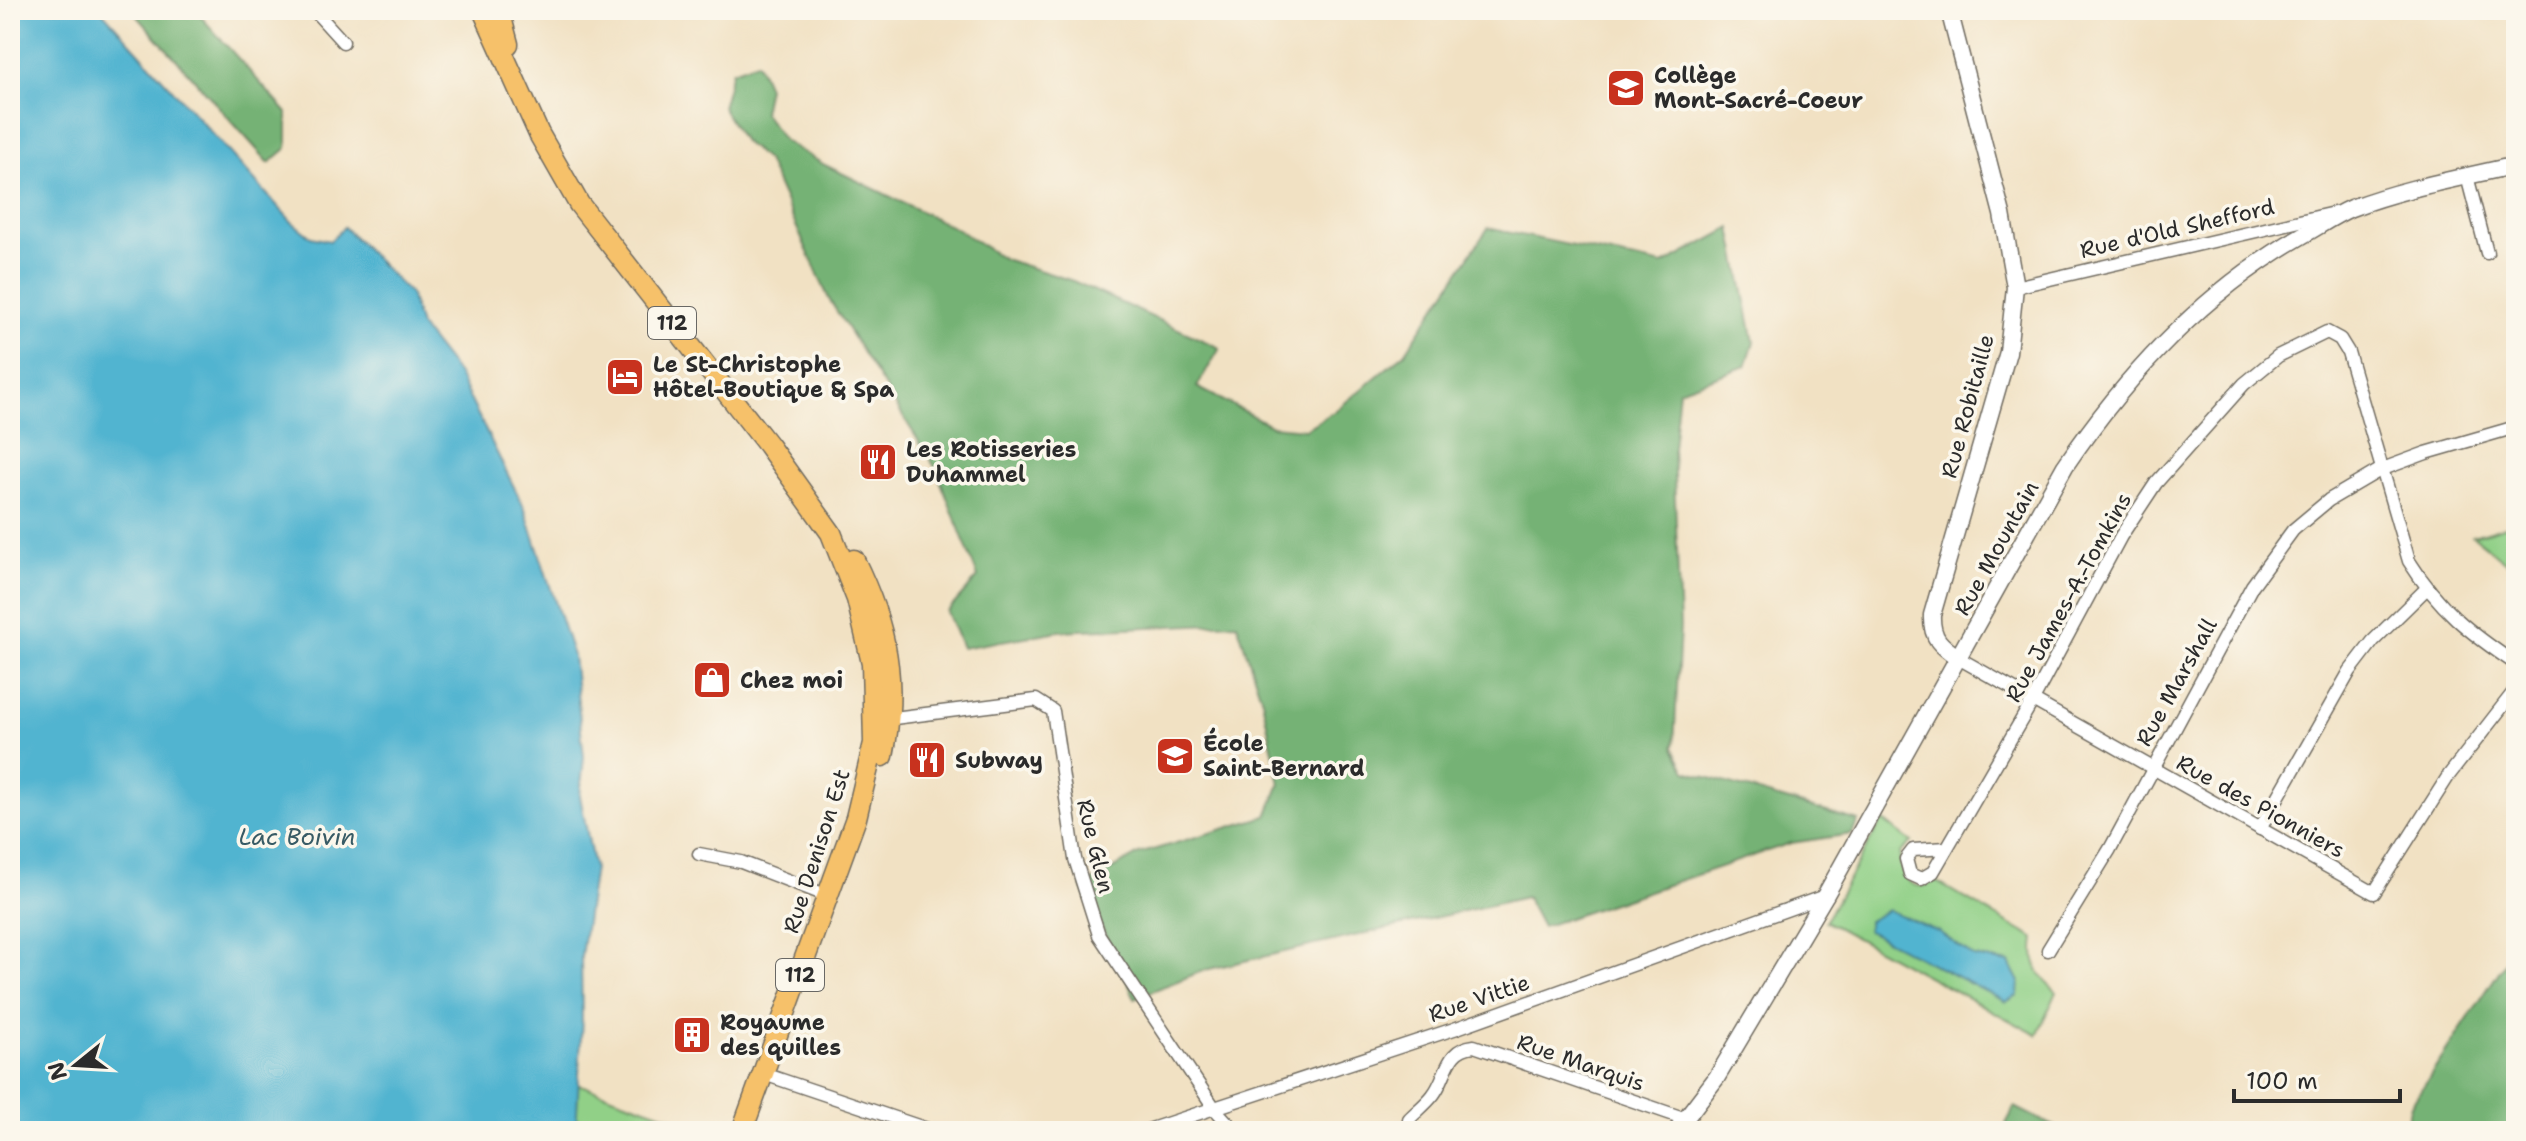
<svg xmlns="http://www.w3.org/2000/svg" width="2526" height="1141" font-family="'Shantell Sans',sans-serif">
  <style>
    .green { fill: #91d087; stroke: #5e7e59; stroke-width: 2 }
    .forest { fill: #74b274; stroke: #506e50; stroke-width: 2 }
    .water { fill: #51b4d0; stroke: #3e707e; stroke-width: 2 }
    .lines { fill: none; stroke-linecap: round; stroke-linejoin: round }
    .minor-casing { stroke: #706b60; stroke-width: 15 }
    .tertiary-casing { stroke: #706b60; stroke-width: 19 }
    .primary-casing { stroke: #706b60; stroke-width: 23 }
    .minor { stroke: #fff; stroke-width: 12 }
    .tertiary { stroke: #fff; stroke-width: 16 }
    .primary { stroke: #f6c16b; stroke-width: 20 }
    .labels { text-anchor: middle; stroke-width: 7; stroke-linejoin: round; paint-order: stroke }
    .shield { fill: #fbf7ec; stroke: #696865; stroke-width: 2 }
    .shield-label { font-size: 20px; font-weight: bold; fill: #2b2b2b }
    .poi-label { font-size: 22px; font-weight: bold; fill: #2b2b2b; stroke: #fbf7ec; text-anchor: start }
    .street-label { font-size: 22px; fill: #2b2b2b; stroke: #fbf7ec }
    .water-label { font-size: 24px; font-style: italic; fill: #385b65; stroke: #fbf7ec }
  </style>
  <rect width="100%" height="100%" fill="#fbf7ec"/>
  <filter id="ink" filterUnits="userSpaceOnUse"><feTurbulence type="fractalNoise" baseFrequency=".0125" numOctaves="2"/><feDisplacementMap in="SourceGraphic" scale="16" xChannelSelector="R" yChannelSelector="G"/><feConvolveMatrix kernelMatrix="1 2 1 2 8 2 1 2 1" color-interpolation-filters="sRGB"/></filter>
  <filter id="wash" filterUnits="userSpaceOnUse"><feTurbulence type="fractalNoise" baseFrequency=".006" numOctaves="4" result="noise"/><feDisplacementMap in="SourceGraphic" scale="32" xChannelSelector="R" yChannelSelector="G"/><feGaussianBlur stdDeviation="1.8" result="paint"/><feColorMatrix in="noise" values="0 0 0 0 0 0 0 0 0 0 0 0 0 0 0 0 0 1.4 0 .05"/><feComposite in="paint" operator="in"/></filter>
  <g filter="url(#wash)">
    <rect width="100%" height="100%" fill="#f1e1c3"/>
    <g class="green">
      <polygon points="2516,523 2516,570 2473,536"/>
      <path d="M1882,820L1912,842L1900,853C1898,875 1912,896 1935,881L2035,939C2031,963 2039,977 2057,992L2037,1035L1825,921Z"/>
      <polygon points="578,1084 711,1131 576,1131"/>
    </g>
    <g class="forest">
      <polygon points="132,10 195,10 287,113 287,148 269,163"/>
      <polygon points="757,62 768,87 763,112 784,141 825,165 955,228 1004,259 1073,281 1220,348 1197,387 1272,426 1305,429 1335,411 1405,353 1488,228 1663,265 1731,228 1754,342 1746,366 1679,390 1673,448 1680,627 1674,748 1686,771 1858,821 1852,834 1791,843 1542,927 1526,897 1205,970 1135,998 1082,887 1139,854 1267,816 1280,784 1262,700 1237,623 1059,631 962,648 947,612 978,577 935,467 829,299 767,161 742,140 722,107 732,71"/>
      <polygon points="2516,946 2516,1131 2404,1131 2411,1105"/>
      <polygon points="2015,1107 2063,1131 2002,1131"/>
    </g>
    <g class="water">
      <polygon points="10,10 101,10 292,222 311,237 330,241 344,227 410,294 420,326 457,373 524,507 573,656 584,757 580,796 594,868 581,956 582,1018 576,1131 10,1131"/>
      <polygon points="1888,910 1939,932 1974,957 2009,963 2019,982 2018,995 2006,1002 1868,931 1868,921"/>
    </g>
  </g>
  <g filter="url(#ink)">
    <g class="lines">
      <defs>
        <g id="minor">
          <polyline points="314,10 343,42"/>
          <polyline points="2467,176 2487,253"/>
          <polyline points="2015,287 2334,213"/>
          <polyline points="1960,659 2374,893 2449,775 2516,689"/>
          <polyline points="886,719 1036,700 1053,711 1075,859 1099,935 1215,1109 1235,1131"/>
          <polyline points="2260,829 2350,671 2373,641 2426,589"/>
          <path d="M1947,848L1913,850L1906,859L1910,874L1921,879L1933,872L1947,848L2033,700L2121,536L2156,483L2244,384L2278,356L2327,332L2340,339L2348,352L2409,561C2439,609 2470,633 2516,664"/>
          <polyline points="699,854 741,862 828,896"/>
          <polyline points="2048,950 2110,849 2252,586 2293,530 2329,500 2380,470 2426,453 2516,427"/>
          <polyline points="764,1074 933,1131"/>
          <polyline points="1145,1131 1454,1029 1825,896"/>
          <path d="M1409,1131V1119C1417,1111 1427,1103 1433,1095C1448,1076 1445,1049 1474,1046L1686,1119"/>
        </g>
        <g id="tertiary">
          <path d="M1949,10L2002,214L2015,287L2008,352L1932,615C1931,639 1941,646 1960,659"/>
          <path d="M1676,1131L1717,1077L1825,896L2065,466C2128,373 2205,291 2303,235C2319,226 2335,215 2351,208C2404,188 2461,178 2516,165"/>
        </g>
        <g id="primary">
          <polyline points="483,10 539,134 579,204 768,445 831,533 857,599 872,663 874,743 856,818 742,1131"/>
          <polyline points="499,10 508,44"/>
          <path d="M854,560C887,627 898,682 883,756"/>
        </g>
      </defs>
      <use href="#minor" class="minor-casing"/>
      <use href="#tertiary" class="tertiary-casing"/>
      <use href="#primary" class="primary-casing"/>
      <use href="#minor" class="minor"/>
      <use href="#tertiary" class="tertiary"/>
      <use href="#primary" class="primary"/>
    </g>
  </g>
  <defs>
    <symbol id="school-square" viewBox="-11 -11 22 22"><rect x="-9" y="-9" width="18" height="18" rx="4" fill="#c8321e" stroke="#fbf7ec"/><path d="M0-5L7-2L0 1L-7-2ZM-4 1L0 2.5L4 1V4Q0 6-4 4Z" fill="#fff"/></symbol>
    <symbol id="hotel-square" viewBox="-11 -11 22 22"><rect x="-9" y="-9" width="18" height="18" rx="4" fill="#c8321e" stroke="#fbf7ec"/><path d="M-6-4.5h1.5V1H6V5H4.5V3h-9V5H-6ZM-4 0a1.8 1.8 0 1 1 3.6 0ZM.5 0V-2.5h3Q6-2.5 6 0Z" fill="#fff"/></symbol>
    <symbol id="restaurant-square" viewBox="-11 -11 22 22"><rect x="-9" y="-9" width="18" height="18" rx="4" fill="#c8321e" stroke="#fbf7ec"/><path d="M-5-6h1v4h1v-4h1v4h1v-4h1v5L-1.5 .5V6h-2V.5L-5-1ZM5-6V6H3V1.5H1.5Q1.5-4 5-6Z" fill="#fff"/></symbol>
    <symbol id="shop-square" viewBox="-11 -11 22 22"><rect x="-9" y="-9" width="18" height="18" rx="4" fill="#c8321e" stroke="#fbf7ec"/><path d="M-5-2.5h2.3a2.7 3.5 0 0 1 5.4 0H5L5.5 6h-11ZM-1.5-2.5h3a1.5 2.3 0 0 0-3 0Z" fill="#fff"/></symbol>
    <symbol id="building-square" viewBox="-11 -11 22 22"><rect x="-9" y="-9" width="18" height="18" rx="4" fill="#c8321e" stroke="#fbf7ec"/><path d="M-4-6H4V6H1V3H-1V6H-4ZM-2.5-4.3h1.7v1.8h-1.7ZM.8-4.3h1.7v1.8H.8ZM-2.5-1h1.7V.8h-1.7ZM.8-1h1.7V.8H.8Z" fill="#fff"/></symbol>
  </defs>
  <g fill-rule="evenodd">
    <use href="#school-square" x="1604" y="66" width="44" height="44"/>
    <use href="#hotel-square" x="603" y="355" width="44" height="44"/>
    <use href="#restaurant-square" x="856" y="440" width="44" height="44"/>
    <use href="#shop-square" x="690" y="658" width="44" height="44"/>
    <use href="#school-square" x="1153" y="734" width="44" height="44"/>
    <use href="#restaurant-square" x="905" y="738" width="44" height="44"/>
    <use href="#building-square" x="670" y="1013" width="44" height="44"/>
  </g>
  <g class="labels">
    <g class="shield">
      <rect x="648" y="307" width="48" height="32" rx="6"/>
      <rect x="776" y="959" width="48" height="32" rx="6"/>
    </g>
    <g class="shield-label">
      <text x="672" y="330">112</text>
      <text x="800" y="982">112</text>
    </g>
    <g class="poi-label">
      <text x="1654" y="83">Collège<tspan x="1654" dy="25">Mont-Sacré-Coeur</tspan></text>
      <text x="653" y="372">Le St-Christophe<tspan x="653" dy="25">Hôtel-Boutique &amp; Spa</tspan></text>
      <text x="906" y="457">Les Rotisseries<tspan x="906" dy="25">Duhammel</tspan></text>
      <text x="740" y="688">Chez moi</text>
      <text x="1203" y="751">École<tspan x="1203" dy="25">Saint-Bernard</tspan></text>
      <text x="955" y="768">Subway</text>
      <text x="720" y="1030">Royaume<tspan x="720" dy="25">des quilles</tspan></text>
    </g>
    <g class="street-label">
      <text transform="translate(2177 228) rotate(-13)" y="8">Rue d'Old Shefford</text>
      <text transform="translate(1967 406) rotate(-75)" y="8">Rue Robitaille</text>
      <text transform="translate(1996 548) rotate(-61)" y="8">Rue Mountain</text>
      <text transform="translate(2068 597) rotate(-61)" y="8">Rue James-A.-Tomkins</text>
      <text transform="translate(2176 682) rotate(-61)" y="8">Rue Marshall</text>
      <text transform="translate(2261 806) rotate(29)" y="8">Rue des Pionniers</text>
      <text transform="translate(1096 846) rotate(76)" y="8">Rue Glen</text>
      <text transform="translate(816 851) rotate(-72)" y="8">Rue Denison Est</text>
      <text transform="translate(1479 998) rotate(-19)" y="8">Rue Vittie</text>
      <text transform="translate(1581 1062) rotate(19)" y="8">Rue Marquis</text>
    </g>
    <g class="water-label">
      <text x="297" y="845">Lac Boivin</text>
    </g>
  </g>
  <rect width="2526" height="1141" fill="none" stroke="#fbf7ec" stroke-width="40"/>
  <g transform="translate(76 1065) rotate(252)" stroke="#fbf7ec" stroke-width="6" paint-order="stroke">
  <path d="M0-6L14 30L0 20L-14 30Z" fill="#2b2b2b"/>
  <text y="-12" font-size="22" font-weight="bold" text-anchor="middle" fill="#2b2b2b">N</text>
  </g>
  <path d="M2234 1089v12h166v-12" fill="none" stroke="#2b2b2b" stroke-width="4"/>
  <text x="2246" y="1089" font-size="24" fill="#2b2b2b" stroke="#fbf7ec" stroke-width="6" paint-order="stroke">100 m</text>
</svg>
